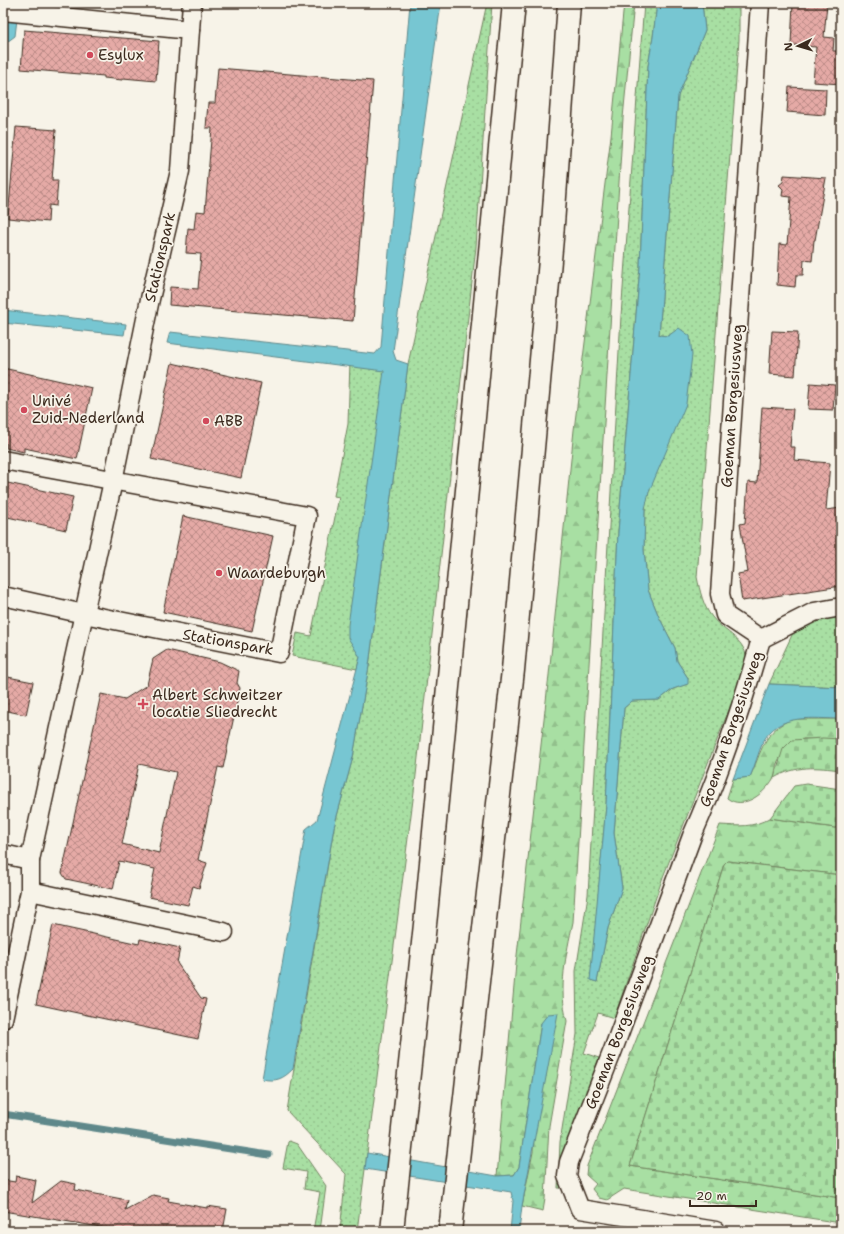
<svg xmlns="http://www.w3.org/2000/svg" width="844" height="1234" font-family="'Shantell Sans',sans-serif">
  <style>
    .grass { fill: url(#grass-dots); stroke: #728460 }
    .forest { fill: url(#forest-firs); stroke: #728460 }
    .cemetery { fill: url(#cemetery-stones); stroke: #728460 }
    .water { fill: #77c6d2; stroke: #5f888a }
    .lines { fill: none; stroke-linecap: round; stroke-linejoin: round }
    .stream { stroke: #5f888a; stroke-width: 7 }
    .building { fill: url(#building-cross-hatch); stroke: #3b2a1e; fill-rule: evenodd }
    .street-casing { stroke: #3b2a1e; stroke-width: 21 }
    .highway-casing { stroke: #3b2a1e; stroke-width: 25 }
    .street { stroke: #f7f3e8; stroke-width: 18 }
    .highway { stroke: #f7f3e8; stroke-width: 22 }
    .poi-dot { fill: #d1495b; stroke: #f7f3e8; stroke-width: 1.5 }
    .labels { text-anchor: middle; stroke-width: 3.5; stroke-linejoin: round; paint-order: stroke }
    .poi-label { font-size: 15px; fill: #3b2a1e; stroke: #f7f3e8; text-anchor: start }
    .street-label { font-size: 15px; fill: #3b2a1e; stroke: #f7f3e8 }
  </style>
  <defs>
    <pattern id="grass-dots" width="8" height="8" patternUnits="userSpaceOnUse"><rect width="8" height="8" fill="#a8dfa3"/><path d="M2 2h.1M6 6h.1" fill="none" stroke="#92c08c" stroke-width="1.8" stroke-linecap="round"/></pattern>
    <pattern id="forest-firs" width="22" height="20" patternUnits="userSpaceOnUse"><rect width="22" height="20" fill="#a8dfa3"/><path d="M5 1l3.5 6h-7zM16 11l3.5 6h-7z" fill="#92c08c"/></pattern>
    <pattern id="cemetery-stones" width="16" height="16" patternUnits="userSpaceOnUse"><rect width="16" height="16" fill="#a8dfa3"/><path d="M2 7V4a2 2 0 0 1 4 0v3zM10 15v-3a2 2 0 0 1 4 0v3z" fill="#92c08c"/></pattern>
    <pattern id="building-cross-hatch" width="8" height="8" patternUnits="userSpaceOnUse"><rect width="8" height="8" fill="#e5aaa6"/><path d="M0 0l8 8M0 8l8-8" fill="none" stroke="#bb8b87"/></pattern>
  </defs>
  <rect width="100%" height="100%" fill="#f7f3e8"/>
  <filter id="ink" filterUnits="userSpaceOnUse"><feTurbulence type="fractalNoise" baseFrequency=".025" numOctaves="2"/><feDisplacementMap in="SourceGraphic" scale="8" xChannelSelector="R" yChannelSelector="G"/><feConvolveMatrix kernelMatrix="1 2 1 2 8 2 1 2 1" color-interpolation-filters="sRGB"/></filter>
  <g filter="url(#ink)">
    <g class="grass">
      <polygon points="487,3 492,3 476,247 415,784 357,1231 340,1231 346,1174 287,1111 334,827 353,757 369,666 408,364"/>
      <path d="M644,3H657L653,37L648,66L640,266L618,532L606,805L591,980L597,982L608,928L622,888L614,833L624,708L632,701L659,700L673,689L687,684L688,678L677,661L675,648L659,617L648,590L644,550L645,509L649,491L668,336L659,335L678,96L705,30L702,3H739V40L697,577C700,591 703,606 712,617C725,634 747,638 747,664L663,877L614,1018L598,1013L584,1053L599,1058L562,1162L566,1188H558L560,1142L577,1034L576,971L588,895L621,316Z"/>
      <polygon points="350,361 393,366 360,657 357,669 292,656 297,633 311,636 339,497 334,496 348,424"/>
      <polygon points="841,612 841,687 769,684 792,635 802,622"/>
      <polygon points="289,1141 297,1144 326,1186 320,1231 313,1231 320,1192 304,1189 306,1172 283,1168 288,1142"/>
    </g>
    <g class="forest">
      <path d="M624,3H634L623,118L573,922C566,955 558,988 567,1021L549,1126L545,1199L543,1211L522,1206L533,1152L541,1023L519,1167L514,1175L497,1176L516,964L549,675L574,430L611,136Z"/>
      <path d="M792,719H841V739H803C796,745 782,753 778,761C775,767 776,774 773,779C765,793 743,811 727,798L733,779L750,777C762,751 763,731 792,719Z"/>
      <path d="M770,818L835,828L841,826V875L728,861L724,864L630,1166L841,1198V1223L624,1189L607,1200L599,1198L592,1189L596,1184L586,1175L587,1166L720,825C740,826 752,828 770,818Z"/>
    </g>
    <g class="cemetery">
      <path d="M823,738L841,739V770C816,767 797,765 774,778L783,749L792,740Z"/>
      <polygon points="806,784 841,789 841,826 835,828 770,818 794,786"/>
      <polygon points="727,861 841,875 841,1198 630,1166 724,864"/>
    </g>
    <g class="water">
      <polygon points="6,3 19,3 15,36 3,45"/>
      <path d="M410,3H441L393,351L396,360L408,364L369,666L353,757L334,827L293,1069C283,1079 276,1082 262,1079L306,829L317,820L360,657L348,638V625L384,371L167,343L170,332L375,354L381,347Z"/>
      <polygon points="657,3 702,3 705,30 678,96 659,335 668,336 679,328 690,336 692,355 686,404 649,492 645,509 644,550 648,590 659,617 675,648 677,661 688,678 688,684 673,689 659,700 632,701 624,708 614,833 622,888 608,928 597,982 590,980 606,805 618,532 640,266 648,66 653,37"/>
      <polygon points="3,310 126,324 124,335 3,323"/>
      <path d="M769,684L841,687V719C814,719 778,712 763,742C758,753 755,766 750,777L733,779Z"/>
      <polygon points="558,1013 522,1206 519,1231 510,1231 513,1201 511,1192 365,1169 367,1153 497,1176 514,1175 519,1167 541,1023 548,1014"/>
    </g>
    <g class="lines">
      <polyline class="stream" points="3,1114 269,1155"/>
    </g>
    <g class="building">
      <polygon points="793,3 827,3 824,37 834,38 833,51 841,51 841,84 813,82 816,47 791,45"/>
      <polygon points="24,30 159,41 156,81 123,78 122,80 104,78 104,76 21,69"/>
      <polygon points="218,68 373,81 353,321 169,305 170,287 198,289 201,254 186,253 188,228 194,229 196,211 205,212 212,128 206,128 208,103 215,103"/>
      <polygon points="789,87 826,89 825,115 787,112"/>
      <polygon points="16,127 56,130 52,180 58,180 56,206 49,205 48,222 8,218"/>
      <polygon points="784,175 826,178 815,240 814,240 812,261 804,260 803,275 796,275 795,287 777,285 779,244 787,245 791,197 782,196 783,189 779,185 783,182"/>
      <polygon points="772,331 798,332 795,376 769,374"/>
      <polygon points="172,363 261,383 241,478 151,459"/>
      <polygon points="3,368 92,388 77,459 24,448 24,452 6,448 7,444 3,443"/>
      <polygon points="810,383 835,385 833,410 808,409"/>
      <polygon points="762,407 793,409 790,447 795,447 794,460 830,463 826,510 841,508 841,586 742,601 738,574 748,572 740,524 745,523 748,482 757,483"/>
      <polygon points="3,482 73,497 66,530 3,516"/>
      <polygon points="183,516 273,536 252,631 163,612"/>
      <path d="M167,650L220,662L239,671L237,683L240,688L223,768L218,767L198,860L207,863L199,888L193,886L188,905L149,897L155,869L119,861L113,889L66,879L62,873L101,694L125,699L147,685L153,659ZM139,764L176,772L159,853L122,844Z"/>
      <polygon points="3,676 33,682 26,715 3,710"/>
      <polygon points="53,925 139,944 140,939 180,948 177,963 201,998 206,999 198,1039 36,1004"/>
      <polygon points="16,1176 36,1180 32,1203 61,1181 76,1184 75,1190 127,1200 125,1210 153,1195 169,1198 168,1201 207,1208 207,1206 227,1209 223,1231 125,1231 3,1211 3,1180 15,1182"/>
    </g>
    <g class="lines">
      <defs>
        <g id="street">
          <polyline points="3,11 190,30 180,171 150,299 113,481 30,860 30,891 3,1019"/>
          <polyline points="190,30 192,3"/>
          <polyline points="3,460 307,516 279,653 84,614 3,596"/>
          <polyline points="761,639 814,612 841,607"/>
          <polyline points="3,854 30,860"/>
          <polyline points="30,891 224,932"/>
          <path d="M716,1231L580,1209L567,1176L569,1162L613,1050L692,836C719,775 743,704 761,639L725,615L720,594L760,3"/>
        </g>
        <g id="highway">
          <polyline points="392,1231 426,915 514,3"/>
          <polyline points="450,1231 513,670 552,238 569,3"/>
        </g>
      </defs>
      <use href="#street" class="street-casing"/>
      <use href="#highway" class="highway-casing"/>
      <use href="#street" class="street"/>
      <use href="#highway" class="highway"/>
    </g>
  </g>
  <g class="poi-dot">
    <circle cx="90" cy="55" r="4"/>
    <circle cx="24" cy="410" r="4"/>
    <circle cx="206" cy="421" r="4"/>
    <circle cx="219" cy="573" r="4"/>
    <path d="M141 698h4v4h4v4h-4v4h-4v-4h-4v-4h4z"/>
  </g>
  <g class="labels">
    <g class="poi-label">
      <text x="98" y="60">Esylux</text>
      <text x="32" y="406">Univé<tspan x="32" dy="17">Zuid-Nederland</tspan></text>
      <text x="214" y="426">ABB</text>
      <text x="227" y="578">Waardeburgh</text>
      <text x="152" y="700">Albert Schweitzer<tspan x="152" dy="17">locatie Sliedrecht</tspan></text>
    </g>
    <g class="street-label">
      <text transform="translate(160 257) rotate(-77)" y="5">Stationspark</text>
      <text transform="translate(732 406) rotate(-86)" y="5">Goeman Borgesiusweg</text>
      <text transform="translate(228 642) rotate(10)" y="5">Stationspark</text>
      <text transform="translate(731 729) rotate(-71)" y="5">Goeman Borgesiusweg</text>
      <text transform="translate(619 1032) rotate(-69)" y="5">Goeman Borgesiusweg</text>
    </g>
  </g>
  <rect width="844" height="1234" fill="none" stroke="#f7f3e8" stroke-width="16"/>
  <rect x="8" y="8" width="828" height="1218" fill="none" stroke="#3b2a1e" stroke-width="1.5" filter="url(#ink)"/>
  <g transform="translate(798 46) rotate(265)" stroke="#f7f3e8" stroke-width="3" paint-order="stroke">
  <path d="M0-3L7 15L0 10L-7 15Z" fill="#3b2a1e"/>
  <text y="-6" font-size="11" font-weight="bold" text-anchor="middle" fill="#3b2a1e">N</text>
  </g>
  <path d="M690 1200v6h66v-6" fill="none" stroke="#3b2a1e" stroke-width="2"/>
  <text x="696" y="1200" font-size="12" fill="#3b2a1e" stroke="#f7f3e8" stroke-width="3" paint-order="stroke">20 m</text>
</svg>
